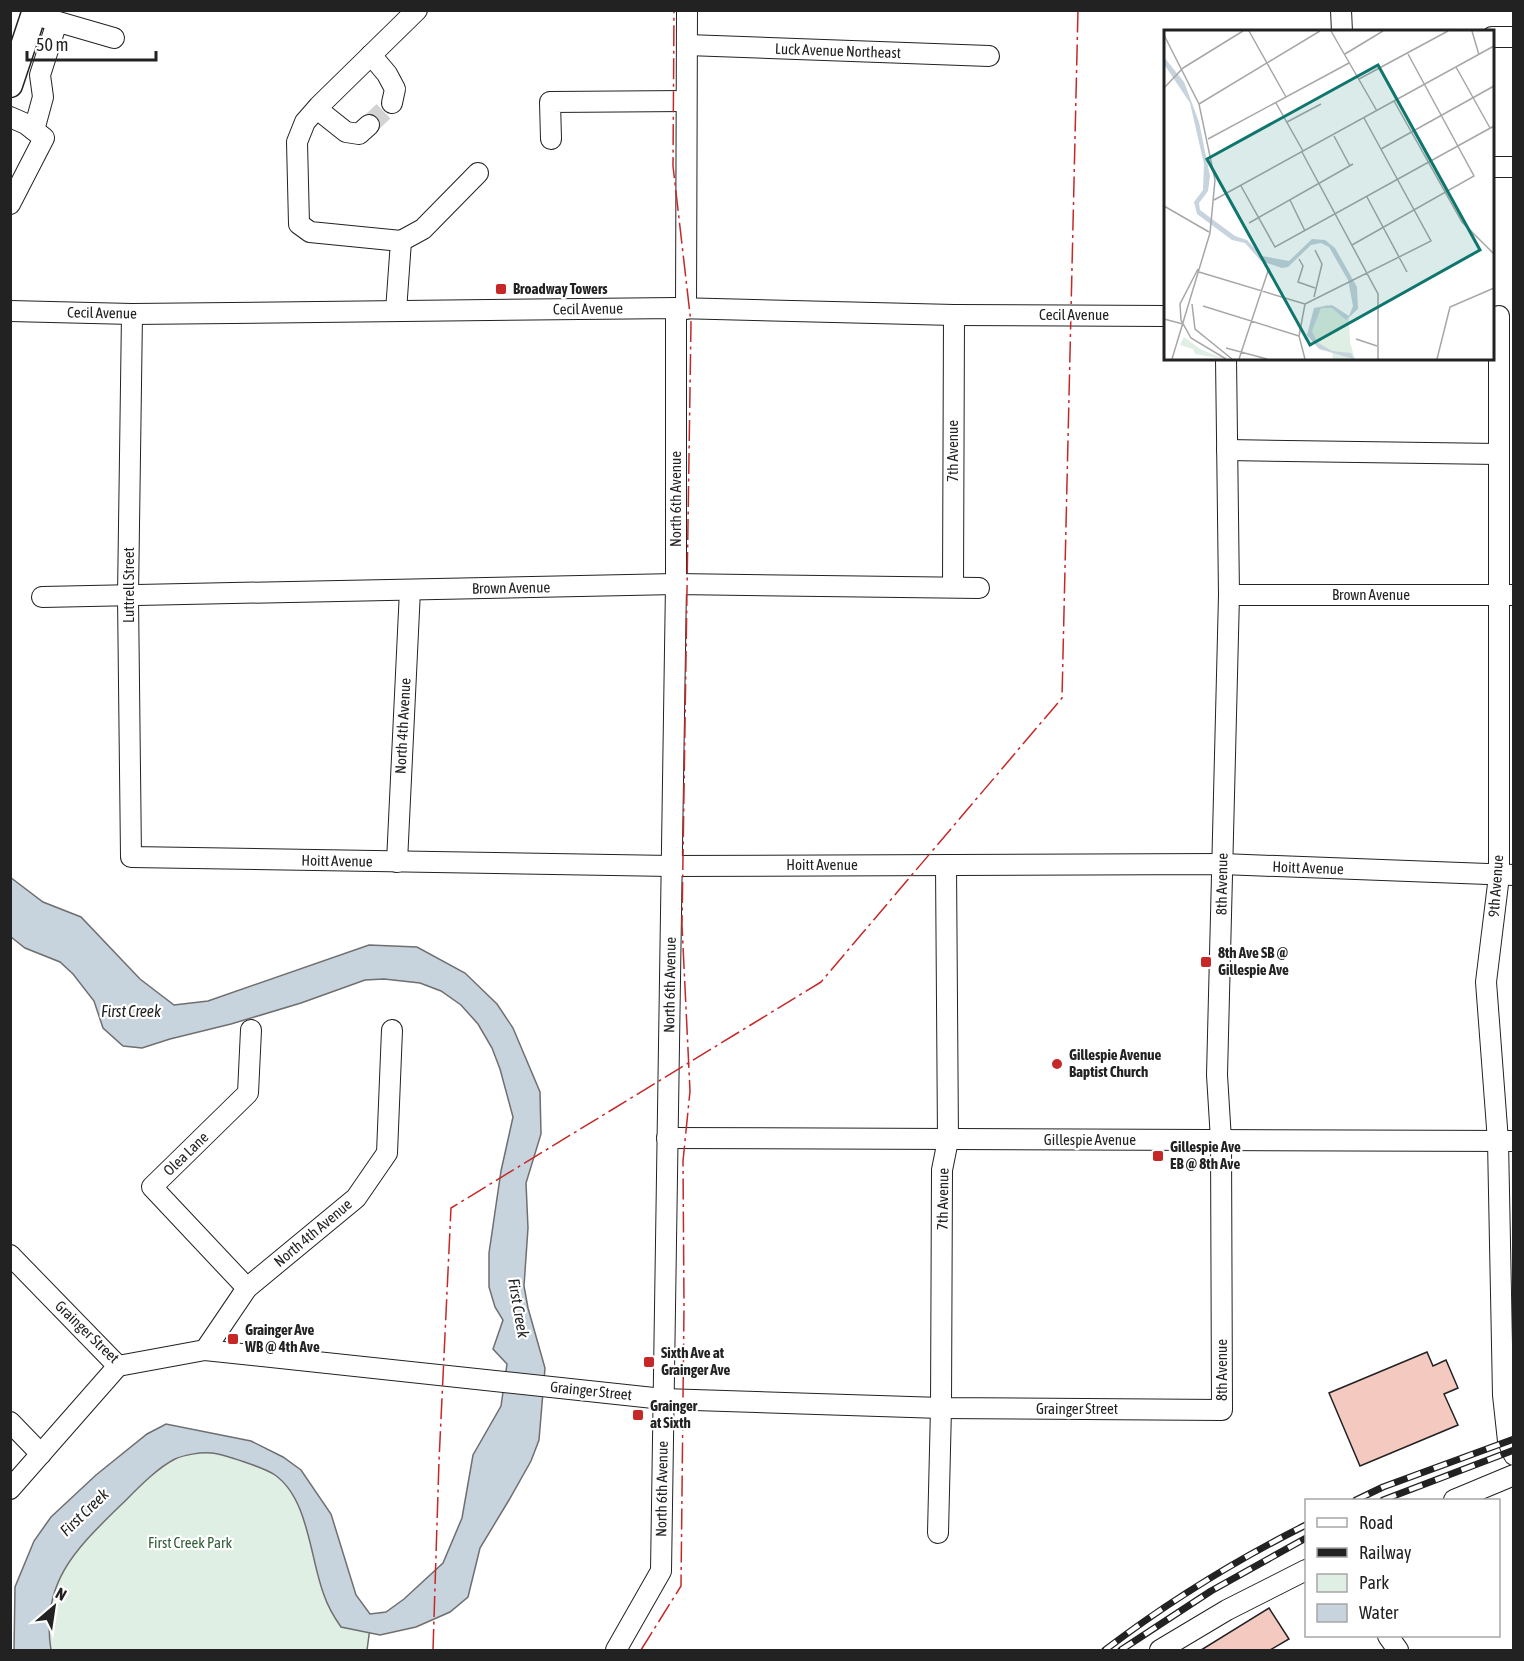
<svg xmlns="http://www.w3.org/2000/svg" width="1524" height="1661" font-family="'Asap Condensed',sans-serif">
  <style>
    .green { fill: #e0efe3; stroke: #6f6f6f; stroke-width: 1.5 }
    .water { fill: #c7d3dd; stroke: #6f6f6f; stroke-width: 1.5 }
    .building { fill: #f3c9c0; stroke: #222; stroke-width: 1.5 }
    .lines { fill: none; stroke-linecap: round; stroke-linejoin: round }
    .minor-tunnel { stroke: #d3d3d3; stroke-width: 20; stroke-dasharray: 20 10; stroke-linecap: butt }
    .minor-casing { stroke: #222; stroke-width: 22 }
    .major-casing { stroke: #222; stroke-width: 27 }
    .minor { stroke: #fff; stroke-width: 20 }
    .major { stroke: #fff; stroke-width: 24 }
    .rail-casing { stroke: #222; stroke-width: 7 }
    .rail { stroke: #fff; stroke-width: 4.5; stroke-dasharray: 14; stroke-linecap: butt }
    .power { stroke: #c62828; stroke-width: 1.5; stroke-dasharray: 21 4.5 3 4.5; stroke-linecap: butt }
    .poi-dot { fill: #c62828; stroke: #fff; stroke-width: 2 }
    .labels { text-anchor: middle; stroke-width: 4.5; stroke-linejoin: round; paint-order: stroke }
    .street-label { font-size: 15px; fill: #222; stroke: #fff }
    .poi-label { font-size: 15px; font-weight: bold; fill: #222; stroke: #fff; text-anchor: start }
    .park-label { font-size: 15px; fill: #2f5e38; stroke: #fff }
    .water-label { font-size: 16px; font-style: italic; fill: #222; stroke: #fff }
    .inset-road { fill: none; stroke: #a7a7a7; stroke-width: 1.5 }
    .view { fill: #0f766e; fill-opacity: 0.15; stroke: #0f766e; stroke-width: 3 }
    .inset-edge { fill: none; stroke: #222; stroke-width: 3 }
  </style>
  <rect width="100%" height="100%" fill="#fff"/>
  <polygon class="green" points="147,1441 267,1453 341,1569 370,1628 367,1650 18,1650 16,1631"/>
  <path class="water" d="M10,877L43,902L81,917L140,979L174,1005L208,1001L369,945L417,947L465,973L497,1004L513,1028L540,1092L541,1134L526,1183L528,1228L524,1286L528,1308L545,1368L539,1440L531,1461L509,1500L480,1548L468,1597L450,1612L416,1627L380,1635L341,1627C334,1617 328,1607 324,1595C310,1559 309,1499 275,1475C265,1468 223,1454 211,1453C200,1452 184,1455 175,1459C157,1468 137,1489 123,1503C78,1547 40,1581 51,1650H14L15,1587L34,1541L51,1517L96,1475L147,1434L166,1424L251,1441L283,1457L301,1470L331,1514L356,1595L370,1614L386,1612L404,1599L443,1563L462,1518L473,1455L501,1406L507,1364L493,1349L503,1320L495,1307L489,1287V1253L501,1171L513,1117L500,1069L492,1048L478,1024L461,1005L441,991L420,983L384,979L365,980L301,1003L231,1024L170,1039L142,1048L123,1046L103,1028L94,1001L73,974L60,962L25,948L11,937Z"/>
  <g class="building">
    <polygon points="1427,1352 1433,1366 1446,1360 1458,1388 1444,1394 1458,1425 1360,1466 1329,1393"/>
    <polygon points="1269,1608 1289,1639 1270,1650 1201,1650"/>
  </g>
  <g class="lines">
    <polyline class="minor-tunnel" points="369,125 392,103"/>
    <defs>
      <g id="minor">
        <polyline points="1341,10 1342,32"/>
        <polyline points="45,18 114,38"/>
        <polyline points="1492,37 1514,37"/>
        <polyline points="687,45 989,56"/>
        <polyline points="371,55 387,74 395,89 392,103"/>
        <polyline points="317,109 346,132 359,134 369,125"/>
        <polyline points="10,117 26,124 44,138 10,204"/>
        <polyline points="34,130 43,97 40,75 57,22"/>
        <polyline points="551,139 550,102 686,101"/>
        <polyline points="1492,167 1514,167"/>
        <polyline points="401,241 423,229 478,173"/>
        <polyline points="686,309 687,10"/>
        <polyline points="10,311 132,314 676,308 954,315 1166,316"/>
        <polyline points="396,311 401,241 310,232 299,224 297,142 305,122 319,106 417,10"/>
        <polyline points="132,314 128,596 131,857 671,866 1222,864 1514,875"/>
        <polyline points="1499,316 1499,876 1486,982 1498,1141 1503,1395 1508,1441 1514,1455"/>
        <polyline points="1227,450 1498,454"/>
        <polyline points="953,587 954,315"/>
        <polyline points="1229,595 1514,595"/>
        <polyline points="42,597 676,584 979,588"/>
        <polyline points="397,862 410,590"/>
        <polyline points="667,1138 1514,1141"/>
        <polyline points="10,1255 118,1366"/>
        <polyline points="247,1288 152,1187 248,1093 251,1030"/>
        <polyline points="205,1350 247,1288 356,1198 387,1153 392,1030"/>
        <polyline points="118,1366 205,1350 663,1399 941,1408 1222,1410 1221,1140 1217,1075 1229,595 1226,358"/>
        <polyline points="10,1422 41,1454"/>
        <polyline points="10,1489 118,1366"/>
        <polyline points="1454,1500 1514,1475"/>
        <polyline points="938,1533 941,1408 942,1170 948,1140 946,865"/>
        <polyline points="1388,1636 1398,1650"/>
        <polyline points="616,1650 661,1571 676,584 676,308"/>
        <polyline points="1160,1650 1227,1610 1306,1570"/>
      </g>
      <polyline id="major" points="10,85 35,10"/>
    </defs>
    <use href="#minor" class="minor-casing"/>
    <use href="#major" class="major-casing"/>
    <use href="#minor" class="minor"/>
    <use href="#major" class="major"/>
    <defs>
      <g id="rail">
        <polyline points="1356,1500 1383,1487 1514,1439"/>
        <polyline points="1383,1500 1514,1450"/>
        <path d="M1105,1650C1168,1602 1236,1560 1306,1525"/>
        <polyline points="1121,1650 1211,1591 1306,1538"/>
      </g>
    </defs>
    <use href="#rail" class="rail-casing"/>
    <use href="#rail" class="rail"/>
    <g class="power">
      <polyline points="433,1650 439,1461 451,1208 821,982 1062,698 1078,10"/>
      <polyline points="641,1650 681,1586 684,1306 683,1161 690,1091 682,925 691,323 673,166 674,10"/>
    </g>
  </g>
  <g class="poi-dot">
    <rect x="495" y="283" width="12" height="12" rx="3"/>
    <rect x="1200" y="956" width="12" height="12" rx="3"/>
    <circle cx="1057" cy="1064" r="6"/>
    <rect x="1152" y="1150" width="12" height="12" rx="3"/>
    <rect x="227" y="1333" width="12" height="12" rx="3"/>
    <rect x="643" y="1356" width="12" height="12" rx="3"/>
    <rect x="632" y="1409" width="12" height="12" rx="3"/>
  </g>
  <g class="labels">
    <g class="street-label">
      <text transform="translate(838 51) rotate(2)" y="5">Luck Avenue Northeast</text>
      <text transform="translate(588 309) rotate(-1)" y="5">Cecil Avenue</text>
      <text transform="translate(102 313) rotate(1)" y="5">Cecil Avenue</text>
      <text x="1074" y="320">Cecil Avenue</text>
      <text transform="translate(953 451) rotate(-90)" y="5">7th Avenue</text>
      <text transform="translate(676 499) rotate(-90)" y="5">North 6th Avenue</text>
      <text transform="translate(129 585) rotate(-90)" y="5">Luttrell Street</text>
      <text transform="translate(511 588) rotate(-1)" y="5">Brown Avenue</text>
      <text x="1371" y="600">Brown Avenue</text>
      <text transform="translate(403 726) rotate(-87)" y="5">North 4th Avenue</text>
      <text transform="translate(337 861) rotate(1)" y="5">Hoitt Avenue</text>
      <text x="822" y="870">Hoitt Avenue</text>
      <text transform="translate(1308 868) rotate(2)" y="5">Hoitt Avenue</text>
      <text transform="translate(1222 884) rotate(-89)" y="5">8th Avenue</text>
      <text transform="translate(1496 886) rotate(-86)" y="5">9th Avenue</text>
      <text transform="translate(670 985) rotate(-89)" y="5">North 6th Avenue</text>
      <text x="1090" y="1145">Gillespie Avenue</text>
      <text transform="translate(186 1154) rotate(-44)" y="5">Olea Lane</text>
      <text transform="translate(943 1199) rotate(-89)" y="5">7th Avenue</text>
      <text transform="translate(313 1233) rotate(-40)" y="5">North 4th Avenue</text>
      <text transform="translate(87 1332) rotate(44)" y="5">Grainger Street</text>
      <text transform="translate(1222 1370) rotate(-90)" y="5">8th Avenue</text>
      <text transform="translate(591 1391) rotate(6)" y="5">Grainger Street</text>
      <text x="1077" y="1414">Grainger Street</text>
      <text transform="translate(662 1489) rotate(-89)" y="5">North 6th Avenue</text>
    </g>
    <g class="poi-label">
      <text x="513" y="294">Broadway Towers</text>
      <text x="1218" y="958">8th Ave SB @<tspan x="1218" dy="17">Gillespie Ave</tspan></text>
      <text x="1069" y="1060">Gillespie Avenue<tspan x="1069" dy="17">Baptist Church</tspan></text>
      <text x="1170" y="1152">Gillespie Ave<tspan x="1170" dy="17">EB @ 8th Ave</tspan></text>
      <text x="245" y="1335">Grainger Ave<tspan x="245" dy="17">WB @ 4th Ave</tspan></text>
      <text x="661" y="1358">Sixth Ave at<tspan x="661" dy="17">Grainger Ave</tspan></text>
      <text x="650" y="1411">Grainger<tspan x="650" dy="17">at Sixth</tspan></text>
    </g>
    <g class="park-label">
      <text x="190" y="1548">First Creek Park</text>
    </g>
    <g class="water-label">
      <text x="131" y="1017">First Creek</text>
      <text transform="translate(519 1308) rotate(80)" y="6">First Creek</text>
      <text transform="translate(84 1512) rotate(-44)" y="6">First Creek</text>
    </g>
  </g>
  <g transform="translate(1164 30)">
    <rect width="330" height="330" fill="#fff"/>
    <path d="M163,275L185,288L186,312L191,329H168L169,324L144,306L152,278ZM20,307L36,319L60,329L31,324L29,319L16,315Z" fill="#e0efe3"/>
    <path d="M0,27L20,52L35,92L46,146L44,161L35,173L36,180L71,206L83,210L98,226L125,231L148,209L161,210L171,218L193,257L194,279L182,290L168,278H157L148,301L153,312L168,321L187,323L190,329L155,319L143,305L150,278L168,275L185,286L189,276L184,250L165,217L157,213L147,215L124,237L118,238L97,231L81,213L68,210L33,184L30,172L39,160L40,134L26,73L0,34Z" fill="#c7d3dd"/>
    <path class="inset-road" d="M85,1L122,67M167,1L213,81M308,1L315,25M0,5L35,74L51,150L46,203L8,329M181,24L219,1M292,37L326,98M19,38L79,1M195,49L284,1M0,58L19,38M230,71L298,192L330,224M112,73L139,121M35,74L156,1M123,92L157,74M170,106L186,136M44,109L185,33M217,119L330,56M138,122L214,264V329M77,156L111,217L330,96M203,167L243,242M50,170L330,16M126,170L141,201M0,176L45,202M85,193L189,134M188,215L310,146L244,24M135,229L139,236L134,252L151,258M34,239L16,274L17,290L27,308L62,329M35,242L141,274M150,267L158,234L151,220M28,274L31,299L68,329M141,274L267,211L200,88M141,274L135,306L141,329M39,276L135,306M0,289L19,294M192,309L213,316M62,318L103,329M75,329L105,238M273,329L286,277L330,258"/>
    <path class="view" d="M214,35L316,220L146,315L43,129Z"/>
    <rect width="330" height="330" class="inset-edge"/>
  </g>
  <rect width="1524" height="1661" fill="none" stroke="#222222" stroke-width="24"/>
  <rect x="1305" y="1499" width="195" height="138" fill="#ffffff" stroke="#a7a7a7" stroke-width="1.5"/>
  <rect x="1317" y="1518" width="30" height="9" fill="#ffffff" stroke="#a7a7a7" stroke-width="1.5"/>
  <text x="1359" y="1529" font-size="18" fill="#222222">Road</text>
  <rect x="1317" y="1548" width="30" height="9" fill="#222222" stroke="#a7a7a7" stroke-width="1.5"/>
  <text x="1359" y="1559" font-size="18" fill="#222222">Railway</text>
  <rect x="1317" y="1574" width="30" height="18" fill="#e0efe3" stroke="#a7a7a7" stroke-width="1.5"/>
  <text x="1359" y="1589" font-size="18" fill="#222222">Park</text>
  <rect x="1317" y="1604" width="30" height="18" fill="#c7d3dd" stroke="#a7a7a7" stroke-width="1.5"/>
  <text x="1359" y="1619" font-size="18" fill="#222222">Water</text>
  <g transform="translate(54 1607) rotate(29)" stroke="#ffffff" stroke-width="4.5" paint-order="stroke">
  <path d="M0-4.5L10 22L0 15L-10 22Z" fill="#222222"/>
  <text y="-9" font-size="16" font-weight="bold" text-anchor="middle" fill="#222222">N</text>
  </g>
  <path d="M27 51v9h129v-9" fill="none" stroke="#222222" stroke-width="3"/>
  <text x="36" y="51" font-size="18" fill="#222222" stroke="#ffffff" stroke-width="4.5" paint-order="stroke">50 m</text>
</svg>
